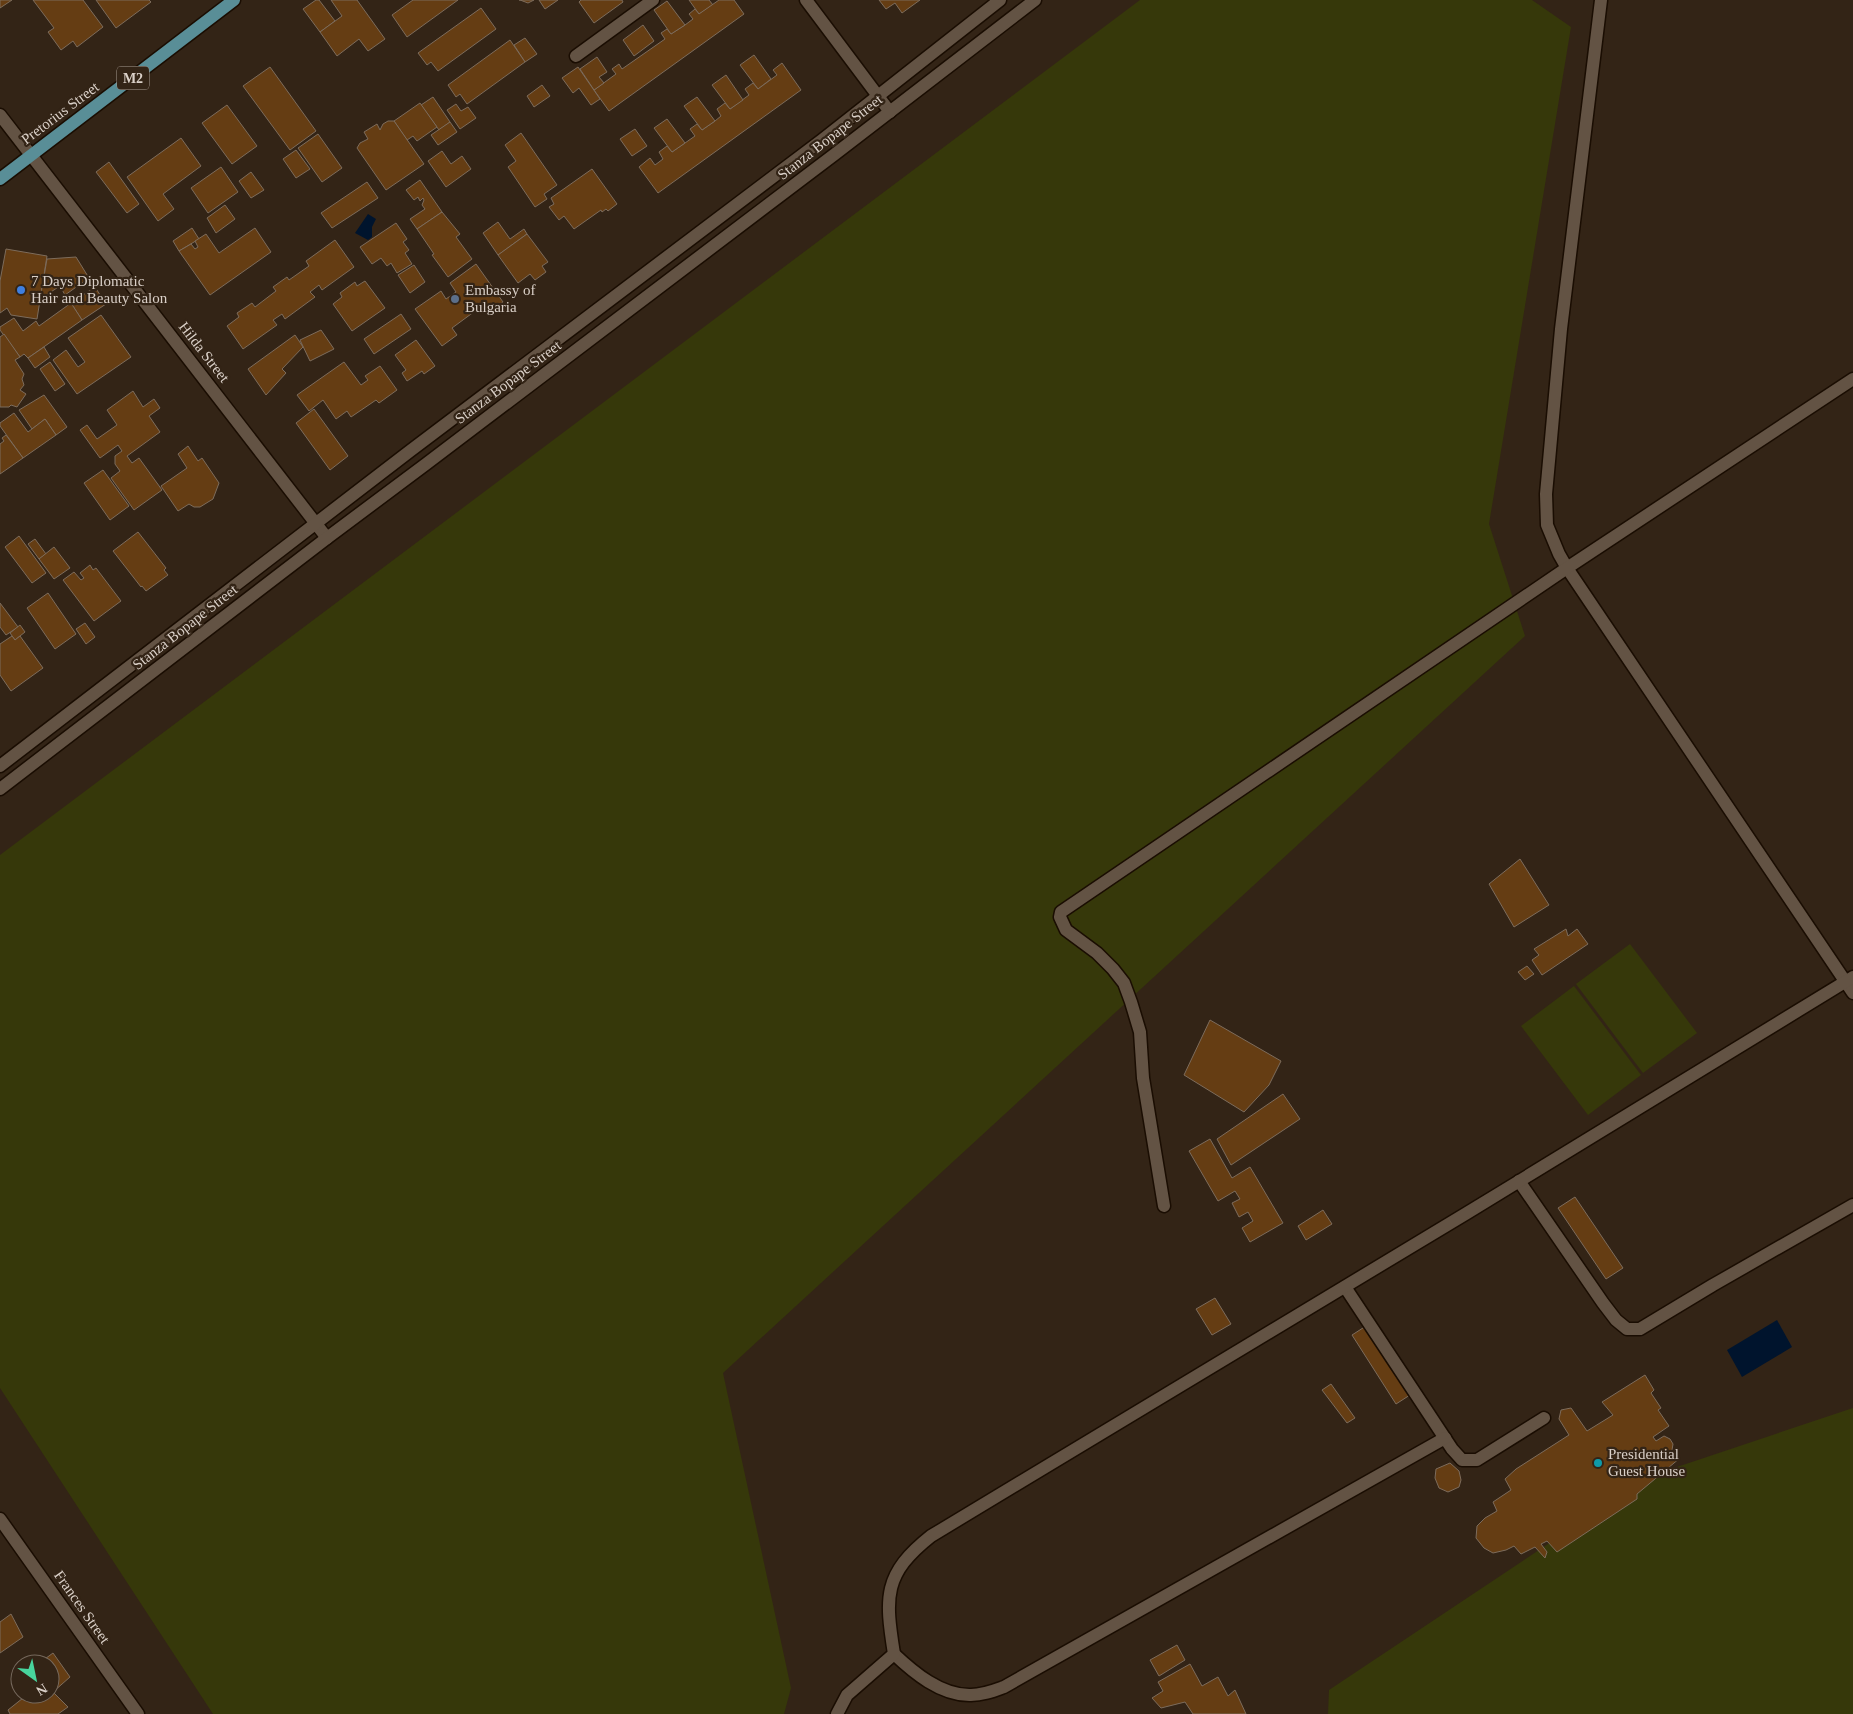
<svg xmlns="http://www.w3.org/2000/svg" width="1853" height="1714" font-family="'Times New Roman',serif">
  <style>
    .green { fill: #36380a }
    .water { fill: #00142d }
    .building { fill: #653d13; stroke: #7d6c5c }
    .lines { fill: none; stroke-linecap: round; stroke-linejoin: round }
    .minor-casing { stroke: #1a0d02; stroke-width: 15 }
    .secondary-casing { stroke: #1a0d02; stroke-width: 15 }
    .primary-casing { stroke: #1a0d02; stroke-width: 15 }
    .minor { stroke: #635344; stroke-width: 12 }
    .secondary { stroke: #635344; stroke-width: 12 }
    .primary { stroke: #598e97; stroke-width: 12 }
    .shop-dot { fill: #3f7fe0; stroke: #332416; stroke-width: 2 }
    .service-dot { fill: #5c6f8a; stroke: #332416; stroke-width: 2 }
    .culture-dot { fill: #0f9aa8; stroke: #332416; stroke-width: 2 }
    .labels { text-anchor: middle; stroke-width: 4.5; stroke-linejoin: round; paint-order: stroke }
    .shield { fill: #332416; stroke: #a89c93; stroke-width: 1 }
    .shield-label { font-size: 14px; font-weight: bold; fill: #dad0c8 }
    .street-label { font-size: 15px; fill: #dad0c8; stroke: #332416 }
    .poi-label { font-size: 15px; fill: #dad0c8; stroke: #332416; text-anchor: start }
  </style>
  <rect width="100%" height="100%" fill="#332416"/>
  <g class="green">
    <polygon points="1140,0 1532,0 1571,27 1489,524 1525,636 723,1373 791,1688 784,1714 213,1714 0,1388 0,855"/>
    <polygon points="1630,944 1697,1033 1643,1073 1576,984"/>
    <polygon points="1574,986 1641,1075 1588,1115 1521,1026"/>
    <polygon points="1853,1408 1853,1714 1328,1714 1329,1690 1650,1476"/>
  </g>
  <g class="water">
    <polygon points="368,214 376,219 372,227 372,237 368,240 355,233"/>
    <polygon points="1777,1320 1792,1347 1742,1377 1727,1350"/>
  </g>
  <g class="building">
    <polygon points="0,0 12,0 0,8"/>
    <polygon points="33,0 83,0 103,27 77,47 73,41 61,50 48,32 54,28"/>
    <polygon points="96,0 149,0 151,2 116,28"/>
    <polygon points="316,0 319,0 335,21 320,32 303,9"/>
    <polygon points="331,0 357,0 385,39 368,51 359,39 337,56 320,32 342,16"/>
    <polygon points="413,0 458,0 407,37 392,15"/>
    <polygon points="520,0 519,0 534,0 528,3"/>
    <polygon points="539,0 558,0 545,9"/>
    <polygon points="581,0 622,0 623,2 594,23 579,2"/>
    <polygon points="689,0 709,0 713,5 699,14"/>
    <polygon points="719,0 734,0 744,14 609,111 594,90 616,74 612,69 619,64 622,69 665,39 661,33 667,29 671,34 685,25 693,19 689,14 695,9 699,14"/>
    <polygon points="879,0 920,0 902,13 895,3 886,9"/>
    <polygon points="667,1 685,25 671,34 654,10"/>
    <polygon points="481,8 496,29 438,71 431,62 427,65 418,53"/>
    <polygon points="643,25 654,41 634,56 623,40"/>
    <polygon points="525,38 537,54 525,62 514,45"/>
    <polygon points="510,40 525,62 467,104 460,94 456,97 448,85"/>
    <polygon points="754,55 771,79 758,89 740,65"/>
    <polygon points="597,57 607,72 599,77 604,83 594,90 580,69"/>
    <polygon points="782,63 801,90 658,193 639,167 650,158 655,165 663,159 659,152 667,146 672,152 685,143 695,136 690,129 697,124 702,130 715,121 721,116 717,109 725,103 730,109 749,95 745,89 753,83 758,89 777,75 773,70"/>
    <polygon points="270,67 316,131 290,150 243,86"/>
    <polygon points="578,67 600,99 591,105 579,88 573,93 562,78"/>
    <polygon points="726,75 743,100 730,109 712,85"/>
    <polygon points="542,85 550,96 534,107 527,96"/>
    <polygon points="433,97 450,122 439,130 421,105"/>
    <polygon points="697,97 715,121 702,130 684,106"/>
    <polygon points="420,103 437,127 417,141 413,136 407,140 394,121"/>
    <polygon points="456,104 461,111 468,107 476,118 460,129 447,110"/>
    <polygon points="227,105 257,146 232,164 202,123"/>
    <polygon points="667,119 685,143 672,152 654,128"/>
    <polygon points="388,121 394,121 424,164 386,190 357,148 360,143 368,139 364,132 377,124 380,130 383,124"/>
    <polygon points="450,122 457,132 438,145 431,135"/>
    <polygon points="635,129 647,146 632,156 620,139"/>
    <polygon points="521,133 557,185 544,194 547,199 535,207 508,167 516,161 505,145"/>
    <polygon points="318,134 342,168 322,182 298,148"/>
    <polygon points="181,138 201,166 163,194 174,209 158,221 127,177"/>
    <polygon points="296,150 310,169 296,178 283,159"/>
    <polygon points="442,151 451,164 462,156 471,169 446,187 428,161"/>
    <polygon points="109,162 139,204 127,213 96,172"/>
    <polygon points="221,167 238,192 208,213 191,188"/>
    <polygon points="592,169 617,204 608,211 606,209 602,212 601,210 574,229 564,216 559,220 549,207 554,204 551,198"/>
    <polygon points="251,172 264,190 251,198 239,181"/>
    <polygon points="420,180 442,212 417,229 410,219 425,209 422,205 424,200 423,198 420,201 418,197 414,200 406,190"/>
    <polygon points="367,182 378,198 332,228 321,213"/>
    <polygon points="225,205 235,219 216,233 207,218"/>
    <polygon points="442,212 460,234 456,237 472,259 448,277 432,255 434,254 417,229"/>
    <polygon points="498,222 510,239 524,229 527,234 498,255 483,233"/>
    <polygon points="396,223 407,239 403,242 409,250 405,253 412,264 397,273 391,263 387,266 381,258 372,264 360,247"/>
    <polygon points="192,228 199,239 179,251 173,241"/>
    <polygon points="255,228 271,252 210,295 179,251 191,244 195,249 198,247 195,241 206,234 219,253"/>
    <polygon points="527,234 548,262 542,266 546,272 535,280 530,274 518,283 498,255"/>
    <polygon points="335,240 354,267 322,290 319,285 310,292 315,297 285,319 282,314 273,320 277,325 243,349 227,326 239,317 237,313 252,303 255,307 276,291 273,287 287,277 289,280 309,266 306,261"/>
    <polygon points="6,249 47,256 37,319 11,315 7,308 0,313 0,281"/>
    <polygon points="76,257 89,278 65,295 60,286 40,299 47,259"/>
    <polygon points="476,264 503,302 487,313 482,306 452,328 457,335 442,346 415,309 441,291 446,299 456,292 450,283"/>
    <polygon points="414,265 425,282 410,293 398,275"/>
    <polygon points="365,281 385,308 352,331 333,304 342,297 340,293 355,282 357,286"/>
    <polygon points="95,287 106,304 82,320 71,303"/>
    <polygon points="71,303 82,320 28,358 24,354 20,357 0,330 0,327 14,318 23,331 36,321 39,326"/>
    <polygon points="401,314 411,329 374,354 364,339"/>
    <polygon points="101,315 131,357 77,394 53,360 66,350 78,367 85,362 68,338"/>
    <polygon points="321,330 334,349 310,361 300,340"/>
    <polygon points="4,334 20,357 15,360 24,374 22,379 24,385 20,390 26,394 17,407 11,405 9,407 0,407 0,337"/>
    <polygon points="295,335 303,347 282,369 286,373 266,395 248,369"/>
    <polygon points="416,340 435,366 424,374 422,371 407,381 402,373 406,370 395,355"/>
    <polygon points="44,347 50,357 35,368 28,358"/>
    <polygon points="50,362 65,384 55,391 40,369"/>
    <polygon points="344,362 361,385 368,380 365,376 380,366 397,390 379,403 376,400 351,417 347,411 336,419 323,400 309,411 297,395"/>
    <polygon points="133,391 143,407 154,399 160,408 149,416 160,432 127,456 132,463 139,458 162,490 134,510 111,478 120,471 115,464 115,456 122,451 118,445 100,458 80,430 87,425 97,439 117,425 107,410"/>
    <polygon points="44,395 67,427 56,435 45,419 32,429 19,410"/>
    <polygon points="314,409 348,456 330,470 296,423"/>
    <polygon points="14,413 28,432 45,419 56,435 23,458 0,426 0,423"/>
    <polygon points="6,435 23,458 0,474 0,444 4,441 2,438"/>
    <polygon points="188,446 198,461 202,458 219,483 213,499 200,507 194,507 189,504 178,511 161,486 187,468 178,454"/>
    <polygon points="103,470 129,506 110,520 84,483"/>
    <polygon points="138,532 166,568 164,570 168,575 146,591 142,586 141,587 113,551"/>
    <polygon points="19,536 46,573 32,583 5,547"/>
    <polygon points="35,539 46,554 39,559 28,544"/>
    <polygon points="54,547 70,568 54,579 39,559"/>
    <polygon points="90,565 93,570 96,568 121,601 94,621 63,580 74,572 81,580 84,578 80,573"/>
    <polygon points="48,593 76,634 55,649 27,608"/>
    <polygon points="0,603 18,627 6,635 0,627"/>
    <polygon points="85,623 95,637 86,644 76,629"/>
    <polygon points="20,625 25,632 15,640 10,633"/>
    <polygon points="12,636 15,640 20,636 43,668 11,691 0,675 0,644"/>
    <polygon points="1520,859 1549,905 1514,927 1489,884"/>
    <polygon points="1566,929 1568,936 1577,929 1588,944 1542,975 1532,960 1539,955 1534,949"/>
    <polygon points="1527,966 1534,974 1525,980 1518,972"/>
    <polygon points="1210,1020 1281,1061 1269,1085 1244,1112 1184,1075"/>
    <polygon points="1283,1094 1300,1119 1231,1165 1217,1139"/>
    <polygon points="1210,1139 1232,1178 1250,1167 1283,1223 1250,1242 1242,1228 1253,1221 1248,1212 1239,1217 1232,1203 1240,1199 1235,1191 1218,1201 1189,1151"/>
    <polygon points="1575,1197 1623,1268 1606,1279 1558,1208"/>
    <polygon points="1323,1210 1332,1224 1306,1240 1298,1226"/>
    <polygon points="1215,1298 1231,1324 1212,1335 1196,1309"/>
    <polygon points="1366,1326 1410,1395 1396,1404 1352,1335"/>
    <polygon points="1645,1375 1654,1390 1651,1393 1661,1408 1658,1410 1669,1426 1653,1437 1656,1441 1664,1436 1670,1439 1673,1444 1671,1456 1674,1458 1680,1458 1637,1494 1637,1499 1557,1552 1547,1541 1541,1544 1547,1552 1545,1558 1535,1547 1521,1554 1514,1546 1506,1550 1493,1553 1484,1548 1476,1538 1477,1526 1485,1518 1497,1511 1493,1502 1511,1490 1505,1479 1516,1469 1569,1435 1559,1419 1561,1410 1571,1408 1587,1431 1613,1415 1602,1402"/>
    <polygon points="1331,1384 1355,1418 1347,1423 1322,1390"/>
    <polygon points="1450,1463 1459,1471 1461,1480 1459,1487 1448,1492 1439,1488 1435,1478 1436,1469"/>
    <polygon points="11,1614 23,1637 0,1653 0,1622"/>
    <polygon points="1177,1645 1185,1660 1159,1676 1150,1660"/>
    <polygon points="53,1653 70,1677 53,1692 68,1707 58,1714 10,1714 8,1710 28,1694 50,1694 50,1664 38,1664"/>
    <polygon points="1190,1664 1202,1686 1218,1677 1228,1696 1235,1690 1246,1714 1193,1714 1185,1702 1161,1708 1152,1698 1163,1691 1158,1682"/>
  </g>
  <g class="lines">
    <defs>
      <g id="minor">
        <polyline points="806,0 890,112"/>
        <polyline points="1601,0 1561,329 1546,494 1547,525 1559,554 1567,568 1853,993"/>
        <polyline points="576,56 653,0"/>
        <polyline points="0,115 327,538"/>
        <polyline points="1519,1181 1603,1303 1616,1320 1627,1329 1640,1329 1713,1285 1853,1205"/>
        <polyline points="1164,1206 1143,1078 1140,1032 1131,1002 1124,983 1113,969 1097,953 1066,930 1060,917 1061,912 1567,568 1853,379"/>
        <polyline points="1345,1287 1452,1449 1462,1460 1477,1460 1544,1418"/>
        <polyline points="0,1519 138,1714"/>
        <path d="M894,1654C913,1672 941,1696 971,1695C983,1695 993,1691 1004,1687L1445,1438"/>
        <path d="M837,1714L847,1695L894,1654C885,1597 883,1574 931,1536L1467,1213L1853,977"/>
      </g>
      <g id="secondary">
        <polyline points="0,766 410,451 822,140 1000,0"/>
        <polyline points="0,789 327,538 426,464 835,154 1035,0"/>
      </g>
      <polyline id="primary" points="0,179 234,0"/>
    </defs>
    <use href="#minor" class="minor-casing"/>
    <use href="#secondary" class="secondary-casing"/>
    <use href="#primary" class="primary-casing"/>
    <use href="#minor" class="minor"/>
    <use href="#secondary" class="secondary"/>
    <use href="#primary" class="primary"/>
  </g>
  <circle class="shop-dot" cx="21" cy="290" r="5"/>
  <circle class="service-dot" cx="455" cy="299" r="5"/>
  <circle class="culture-dot" cx="1598" cy="1463" r="5"/>
  <g class="labels">
    <rect class="shield" x="117" y="66.5" width="32" height="23" rx="4"/>
    <g class="shield-label">
      <text x="133" y="83">M2</text>
    </g>
    <g class="street-label">
      <text transform="translate(60 113) rotate(-37)" y="5">Pretorius Street</text>
      <text transform="translate(830 137) rotate(-38)" y="5">Stanza Bopape Street</text>
      <text transform="translate(204 352) rotate(52)" y="5">Hilda Street</text>
      <text transform="translate(508 382) rotate(-37)" y="5">Stanza Bopape Street</text>
      <text transform="translate(185 627) rotate(-38)" y="5">Stanza Bopape Street</text>
      <text transform="translate(82 1607) rotate(55)" y="5">Frances Street</text>
    </g>
    <g class="poi-label">
      <text x="31" y="286">7 Days Diplomatic<tspan x="31" dy="17">Hair and Beauty Salon</tspan></text>
      <text x="465" y="295">Embassy of<tspan x="465" dy="17">Bulgaria</tspan></text>
      <text x="1608" y="1459">Presidential<tspan x="1608" dy="17">Guest House</tspan></text>
    </g>
  </g>
  <g transform="translate(35 1679) rotate(147)"><circle r="24" fill="#332416" stroke="#76695d"/>
  <path d="M0-4L9 19L0 12L-9 19Z" fill="#48d49d"/>
  <text y="-8" font-size="14" font-weight="bold" text-anchor="middle" fill="#dad0c8">N</text>
  </g>
</svg>
